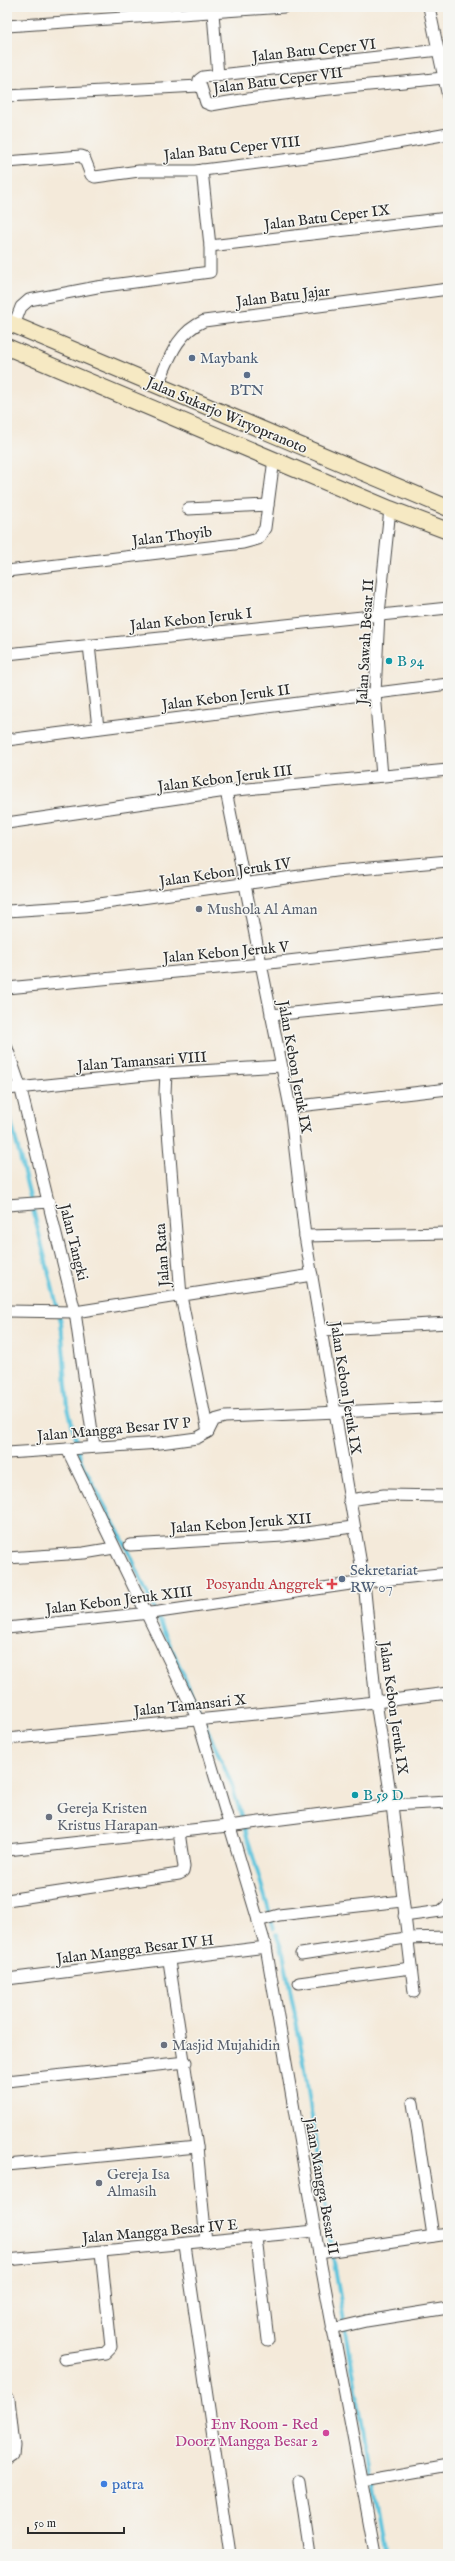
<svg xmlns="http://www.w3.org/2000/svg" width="455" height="2561" font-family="'IM FELL English',serif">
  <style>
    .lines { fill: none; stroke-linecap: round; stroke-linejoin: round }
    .stream { stroke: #5ec4dc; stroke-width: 4 }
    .street-casing { stroke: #494845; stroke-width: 13 }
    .secondary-casing { stroke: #494845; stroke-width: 18 }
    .street { stroke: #fff; stroke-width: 11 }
    .secondary { stroke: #f6e9c3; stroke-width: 16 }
    .service-dot { fill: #5c6f8a; stroke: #f6f6f2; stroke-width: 1.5 }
    .culture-dot { fill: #0f9aa8; stroke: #f6f6f2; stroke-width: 1.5 }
    .worship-dot { fill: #6b7280; stroke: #f6f6f2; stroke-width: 1.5 }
    .health-dot { fill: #e0444e; stroke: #f6f6f2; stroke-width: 1.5 }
    .hotel-dot { fill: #d1479c; stroke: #f6f6f2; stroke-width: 1.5 }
    .shop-dot { fill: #3f7fe0; stroke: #f6f6f2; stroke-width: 1.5 }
    .labels { text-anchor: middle; stroke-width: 3; stroke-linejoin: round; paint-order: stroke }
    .street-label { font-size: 15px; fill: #2b2b2b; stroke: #f6f6f2 }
    .service-label { font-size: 15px; fill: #4e5e75; stroke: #f6f6f2; text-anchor: start }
    .culture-label { font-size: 15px; fill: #0d838f; stroke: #f6f6f2; text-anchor: start }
    .worship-label { font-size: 15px; fill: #5b616d; stroke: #f6f6f2; text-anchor: start }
    .health-label { font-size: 15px; fill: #be3a42; stroke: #f6f6f2; text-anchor: end }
    .hotel-label { font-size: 15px; fill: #b23c85; stroke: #f6f6f2; text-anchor: end }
    .shop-label { font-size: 15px; fill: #366cbe; stroke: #f6f6f2; text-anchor: start }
  </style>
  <rect width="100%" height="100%" fill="#f6f6f2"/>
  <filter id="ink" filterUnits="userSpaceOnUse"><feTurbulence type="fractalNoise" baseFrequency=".025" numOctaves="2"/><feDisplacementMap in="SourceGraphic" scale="8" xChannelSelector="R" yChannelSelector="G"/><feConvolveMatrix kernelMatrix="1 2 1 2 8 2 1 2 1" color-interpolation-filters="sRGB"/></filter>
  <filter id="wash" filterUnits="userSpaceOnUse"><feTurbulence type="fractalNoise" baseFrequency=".012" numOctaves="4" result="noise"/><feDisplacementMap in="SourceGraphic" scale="16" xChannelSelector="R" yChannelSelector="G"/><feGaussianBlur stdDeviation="0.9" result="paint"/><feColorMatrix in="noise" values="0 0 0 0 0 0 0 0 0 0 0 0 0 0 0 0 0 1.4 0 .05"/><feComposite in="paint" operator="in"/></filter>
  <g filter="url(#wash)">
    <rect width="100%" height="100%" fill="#f4eada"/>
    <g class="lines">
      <g class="stream">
        <polyline points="7,1105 61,1322 68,1408 81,1461 129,1552 232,1785 274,1928"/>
        <polyline points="276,1934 283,1953 304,2062 326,2217 385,2554"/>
      </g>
    </g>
  </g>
  <g filter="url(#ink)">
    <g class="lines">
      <defs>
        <g id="street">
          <polyline points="429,7 448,97"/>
          <polyline points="213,13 218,76"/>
          <polyline points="7,26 284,7"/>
          <path d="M439,50L203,77L199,80L206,103L211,105C288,91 366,86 444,78"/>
          <polyline points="7,96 199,86"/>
          <polyline points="7,162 81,156 84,157 91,175 95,177 139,171 195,171 346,152 448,134"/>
          <polyline points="210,246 448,218"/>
          <polyline points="14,325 21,307 29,300 97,287 210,272 210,246 202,170"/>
          <path d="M157,386C169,360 176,333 204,321L448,289"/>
          <polyline points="188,509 268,505"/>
          <polyline points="7,571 243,543 258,539 265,528 274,459"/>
          <polyline points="89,645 98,728"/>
          <polyline points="7,654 448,608"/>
          <polyline points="7,740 448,684"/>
          <polyline points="382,776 375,693 379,614 390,509"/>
          <polyline points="226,791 290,1107 305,1236 364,1582 376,1702 392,1805 414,1992"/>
          <polyline points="7,823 226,791 448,770"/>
          <polyline points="7,911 84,906 336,871 448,861"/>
          <polyline points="7,988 261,964 448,943"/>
          <polyline points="271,1015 448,998"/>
          <polyline points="7,1048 20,1086 75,1312 94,1446"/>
          <polyline points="166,1073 165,1093 181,1296 208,1432"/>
          <polyline points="7,1089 166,1073 281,1066"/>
          <polyline points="290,1107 448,1089"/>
          <polyline points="7,1205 49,1202"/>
          <polyline points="305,1236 448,1233"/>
          <polyline points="7,1311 75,1312 312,1275"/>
          <polyline points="323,1330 448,1323"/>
          <polyline points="67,1449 198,1720 266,1947 320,2260 375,2554"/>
          <polyline points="7,1453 160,1443 197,1438 208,1432 214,1420 225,1417 448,1407"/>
          <polyline points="349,1500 384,1495 448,1496"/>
          <polyline points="130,1545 283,1536 353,1527"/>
          <polyline points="7,1558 84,1553 114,1548"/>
          <polyline points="7,1628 159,1612 364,1582 448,1573"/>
          <polyline points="7,1739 376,1702 448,1693"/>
          <polyline points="7,1850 228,1826 392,1805 448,1802"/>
          <polyline points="7,1900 179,1874 183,1872 184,1867 179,1832"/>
          <polyline points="404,1916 441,1911 448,1905"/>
          <polyline points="258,1921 279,1915 402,1901"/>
          <polyline points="301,1954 406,1938 448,1937"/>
          <polyline points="169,1961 197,2147 206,2242"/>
          <polyline points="7,1979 266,1947"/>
          <polyline points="299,1983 411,1968"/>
          <polyline points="7,2081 186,2062"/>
          <polyline points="413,2103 433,2236"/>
          <polyline points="7,2165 197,2147"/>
          <polyline points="256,2238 268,2340"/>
          <polyline points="185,2245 230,2554"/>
          <polyline points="319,2253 448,2234"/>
          <polyline points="7,2260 315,2231"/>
          <polyline points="332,2329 366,2321 448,2308"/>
          <polyline points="64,2359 105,2353 111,2347 101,2252"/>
          <polyline points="7,2459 13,2455 14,2446 9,2399"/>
          <polyline points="299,2481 310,2554"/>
          <polyline points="362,2481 448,2466"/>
        </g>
        <g id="secondary">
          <polyline points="7,322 448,508"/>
          <polyline points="7,347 390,509 448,531"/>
        </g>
      </defs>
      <use href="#street" class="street-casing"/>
      <use href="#secondary" class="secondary-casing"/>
      <use href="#street" class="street"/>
      <use href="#secondary" class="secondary"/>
    </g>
  </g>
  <g class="service-dot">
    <circle cx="192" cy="358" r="4"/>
    <circle cx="247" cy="375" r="4"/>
    <circle cx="342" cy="1579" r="4"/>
  </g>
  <g class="culture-dot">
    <circle cx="389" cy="661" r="4"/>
    <circle cx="355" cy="1795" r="4"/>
  </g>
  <g class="worship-dot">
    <circle cx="199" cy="909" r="4"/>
    <circle cx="49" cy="1817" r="4"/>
    <circle cx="164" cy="2045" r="4"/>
    <circle cx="99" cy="2183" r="4"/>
  </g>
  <path class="health-dot" d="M330 1578h4v4h4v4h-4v4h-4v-4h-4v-4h4z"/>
  <circle class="hotel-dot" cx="326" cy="2433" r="4"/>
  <circle class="shop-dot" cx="104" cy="2484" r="4"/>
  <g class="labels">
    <g class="street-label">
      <text transform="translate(314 50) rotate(-6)" y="5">Jalan Batu Ceper VI</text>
      <text transform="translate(278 80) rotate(-7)" y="5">Jalan Batu Ceper VII</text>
      <text transform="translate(232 148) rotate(-6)" y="5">Jalan Batu Ceper VIII</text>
      <text transform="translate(327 217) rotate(-7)" y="5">Jalan Batu Ceper IX</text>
      <text transform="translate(283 296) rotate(-7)" y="5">Jalan Batu Jajar</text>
      <text transform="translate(227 415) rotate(23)" y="5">Jalan Sukarjo Wiryopranoto</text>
      <text transform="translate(172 536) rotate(-7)" y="5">Jalan Thoyib</text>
      <text transform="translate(191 619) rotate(-6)" y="5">Jalan Kebon Jeruk I</text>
      <text transform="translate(365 642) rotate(-87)" y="5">Jalan Sawah Besar II</text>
      <text transform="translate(226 697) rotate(-7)" y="5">Jalan Kebon Jeruk II</text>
      <text transform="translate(225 778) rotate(-7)" y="5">Jalan Kebon Jeruk III</text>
      <text transform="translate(225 872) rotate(-8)" y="5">Jalan Kebon Jeruk IV</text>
      <text transform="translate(226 952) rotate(-5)" y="5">Jalan Kebon Jeruk V</text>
      <text transform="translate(142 1061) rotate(-4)" y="5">Jalan Tamansari VIII</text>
      <text transform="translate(295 1067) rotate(80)" y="5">Jalan Kebon Jeruk IX</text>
      <text transform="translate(74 1242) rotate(76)" y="5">Jalan Tangki</text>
      <text transform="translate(162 1255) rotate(-94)" y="5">Jalan Rata</text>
      <text transform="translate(346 1388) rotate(81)" y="5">Jalan Kebon Jeruk IX</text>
      <text transform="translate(114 1429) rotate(-5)" y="5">Jalan Mangga Besar IV P</text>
      <text transform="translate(241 1523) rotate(-4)" y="5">Jalan Kebon Jeruk XII</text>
      <text transform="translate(119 1600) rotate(-7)" y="5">Jalan Kebon Jeruk XIII</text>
      <text transform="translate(190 1705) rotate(-6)" y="5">Jalan Tamansari X</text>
      <text transform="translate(394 1708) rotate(82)" y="5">Jalan Kebon Jeruk IX</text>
      <text transform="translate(135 1949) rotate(-7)" y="5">Jalan Mangga Besar IV H</text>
      <text transform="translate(322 2186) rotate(80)" y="5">Jalan Mangga Besar II</text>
      <text transform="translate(160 2231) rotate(-5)" y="5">Jalan Mangga Besar IV E</text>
    </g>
    <g class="service-label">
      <text x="200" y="363">Maybank</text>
      <text x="247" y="395" text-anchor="middle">BTN</text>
      <text x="350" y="1575">Sekretariat<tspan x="350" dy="17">RW 07</tspan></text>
    </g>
    <g class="culture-label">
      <text x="397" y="666">B 94</text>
      <text x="363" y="1800">B 59 D</text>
    </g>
    <g class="worship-label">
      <text x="207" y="914">Mushola Al Aman</text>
      <text x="57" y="1813">Gereja Kristen<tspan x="57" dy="17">Kristus Harapan</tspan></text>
      <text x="172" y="2050">Masjid Mujahidin</text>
      <text x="107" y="2179">Gereja Isa<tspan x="107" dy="17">Almasih</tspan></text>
    </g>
    <g class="health-label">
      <text x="323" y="1589">Posyandu Anggrek</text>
    </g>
    <g class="hotel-label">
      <text x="318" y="2429">Env Room - Red<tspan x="318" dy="17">Doorz Mangga Besar 2</tspan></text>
    </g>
    <g class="shop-label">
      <text x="112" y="2489">patra</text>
    </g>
  </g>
  <rect width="455" height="2561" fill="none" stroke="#f6f6f2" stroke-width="24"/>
  <path d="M28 2527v6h96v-6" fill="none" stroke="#2b2b2b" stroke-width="2"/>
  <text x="34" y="2527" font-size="12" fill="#2b2b2b" stroke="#f6f6f2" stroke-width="3" paint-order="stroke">50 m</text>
</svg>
